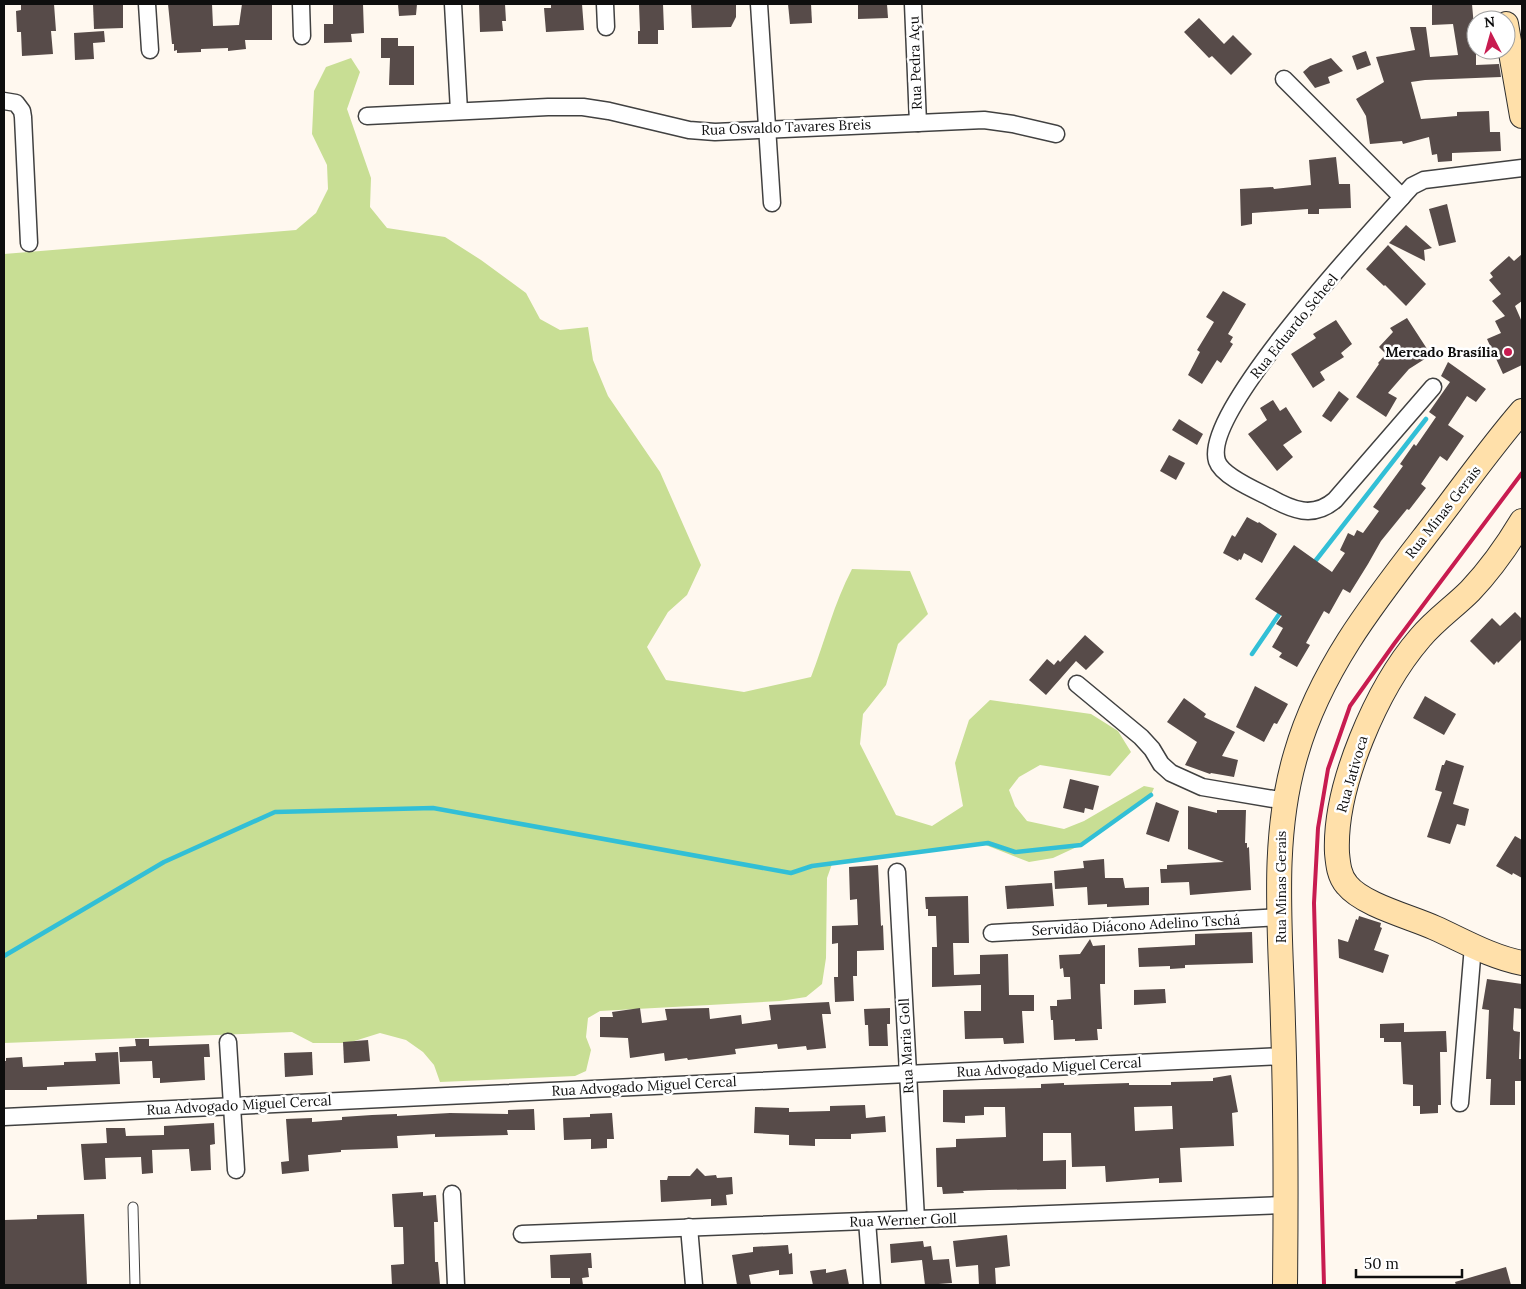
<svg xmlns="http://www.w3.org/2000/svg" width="1526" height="1289" font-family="Lora,serif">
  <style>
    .forest { fill: #c8de94 }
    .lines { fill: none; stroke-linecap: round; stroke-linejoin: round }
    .stream { stroke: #32bfd6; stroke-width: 4.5 }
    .building { fill: #574b49; fill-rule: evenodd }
    .lane-casing { stroke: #414141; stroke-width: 11 }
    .street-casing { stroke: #414141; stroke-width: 19 }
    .secondary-casing { stroke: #303030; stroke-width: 26 }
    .lane { stroke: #fff; stroke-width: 9 }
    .street { stroke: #fff; stroke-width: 16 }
    .secondary { stroke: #ffe0aa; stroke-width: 24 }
    .rail { stroke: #c81c50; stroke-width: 4 }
    .poi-dot { fill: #c81c50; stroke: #fff; stroke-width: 2 }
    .labels { text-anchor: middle; stroke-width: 5; stroke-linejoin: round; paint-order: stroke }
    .street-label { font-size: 14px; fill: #0e0e0e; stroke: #fff }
    .poi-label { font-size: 14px; font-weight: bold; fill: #0e0e0e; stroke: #fff; text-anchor: end }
  </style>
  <rect width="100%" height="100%" fill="#fff8ef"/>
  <path class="forest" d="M351,58L360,72L347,109L371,178L370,207L387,228L445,237L481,260L526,293L540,319L560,330L588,327L593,360L608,396L660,472L701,565L687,595L668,612L647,647L666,680L744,692L811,677C825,641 834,603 852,569L910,571L928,614L898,644L886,685L863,714L860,744L896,815L932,826L963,806L955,763L969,720L990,700L1091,714L1118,731L1131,752L1110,776L1040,765L1019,777L1009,790L1015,806L1027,821L1064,829L1084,821L1144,786L1154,788L1151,795L1081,845L1053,858L1029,862L983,844L832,864L827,878L826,958L822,984L806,997L780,1001L600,1011L588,1018L586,1037L591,1050L586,1071L575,1076L440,1082L434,1065L423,1052L406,1040L380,1033L348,1043H313L292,1032L4,1043V254L296,230L316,213L328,189L327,165L312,134L314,91L326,67Z"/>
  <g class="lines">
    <g class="stream">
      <polyline points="1313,564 1426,419"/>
      <polyline points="1252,654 1282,610"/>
      <polyline points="4,956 164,862 275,812 433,808 791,873 812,866 988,843 1015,852 1081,845 1151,795"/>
    </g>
  </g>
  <g class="building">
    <polygon points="21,4 54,4 56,31 51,31 53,54 22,56 21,32 17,32 16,11 21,10"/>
    <polygon points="93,4 123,4 123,28 94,29"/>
    <polygon points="168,4 212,4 213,26 239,25 242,4 272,4 272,40 245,40 246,49 228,51 228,48 201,49 201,52 177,53 177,50 174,51 174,44 172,44"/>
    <polygon points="333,4 363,4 364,33 351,34 352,42 324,43 324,24 333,24"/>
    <polygon points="398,4 417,4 416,15 399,16"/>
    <polygon points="479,4 505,4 506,21 502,21 503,31 480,32"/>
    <polygon points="551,4 582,4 584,30 546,32 544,8 551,8"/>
    <polygon points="639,4 663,4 664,30 658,30 658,44 638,44 638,31 640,31"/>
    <polygon points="691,4 736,4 736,17 731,27 692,28"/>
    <polygon points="788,4 811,4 812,23 790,24"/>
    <polygon points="858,4 887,4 888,18 858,19"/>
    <polygon points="1432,4 1472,4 1474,27 1476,27 1476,65 1499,64 1501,77 1425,80 1411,82 1421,119 1457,116 1457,112 1489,111 1490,132 1500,132 1501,151 1452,153 1452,161 1438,162 1437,154 1432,155 1429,137 1403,144 1402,141 1370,144 1366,116 1356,99 1384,82 1376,57 1415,50 1410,27 1426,27 1430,57 1458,55 1453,24 1432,25"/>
    <polygon points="1199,18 1224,44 1233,35 1252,54 1231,75 1212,56 1209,58 1184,32"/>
    <polygon points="104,31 105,42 93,43 94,59 75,60 74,33"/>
    <polygon points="381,38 398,38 398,46 414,46 414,85 389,85 390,58 381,58"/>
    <polygon points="1366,51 1371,65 1357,70 1352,56"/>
    <polygon points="1331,58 1343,71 1328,77 1330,83 1315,88 1303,72 1310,66"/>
    <polygon points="1336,157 1339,184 1350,184 1351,208 1319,209 1319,214 1308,214 1308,209 1252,213 1252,224 1241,226 1240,189 1273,187 1274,189 1311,185 1309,160"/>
    <polygon points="1447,204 1456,242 1439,246 1429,209"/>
    <polygon points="1406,225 1432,248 1424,250 1425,261 1389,243"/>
    <polygon points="1388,245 1426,284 1406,306 1385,285 1384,286 1366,269"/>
    <polygon points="1522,254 1522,301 1515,306 1522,322 1522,365 1503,374 1487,339 1501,333 1495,321 1505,316 1492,301 1501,294 1489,280 1493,277 1490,273 1509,256 1514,261"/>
    <polygon points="1223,291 1246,304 1228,334 1233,337 1230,342 1233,344 1221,363 1217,360 1202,384 1188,375 1200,352 1197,350 1214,322 1206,317"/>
    <polygon points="1407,318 1431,355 1409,369 1388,393 1397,398 1386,417 1356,397 1379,364 1378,363 1386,354 1379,347 1393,332 1390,328"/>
    <polygon points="1336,320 1352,344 1341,353 1344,357 1320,372 1325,380 1313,388 1291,354 1316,338 1313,334"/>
    <polygon points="1448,362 1486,389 1476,402 1467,396 1448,425 1464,436 1447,461 1440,456 1421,484 1426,488 1409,510 1407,509 1381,541 1368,564 1350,593 1343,589 1329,614 1324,611 1306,643 1310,645 1297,667 1279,657 1282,653 1272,647 1283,628 1276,624 1282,616 1255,599 1294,545 1332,572 1345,553 1340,550 1348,533 1354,536 1357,530 1363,533 1379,511 1373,507 1403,466 1400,464 1414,444 1416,446 1436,417 1429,412 1450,382 1441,376"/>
    <polygon points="1339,391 1349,399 1331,422 1322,416"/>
    <polygon points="1273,400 1280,411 1286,407 1302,432 1283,445 1293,457 1277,471 1248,434 1267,420 1260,408"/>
    <polygon points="1179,419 1203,434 1197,445 1172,430"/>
    <polygon points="1169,455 1185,463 1176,480 1160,471"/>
    <polygon points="1247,517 1258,523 1259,522 1277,534 1262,563 1244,553 1241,560 1239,559 1238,561 1223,553 1232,535 1235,537"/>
    <polygon points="1515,612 1522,619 1522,639 1498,663 1497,661 1494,665 1470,641 1492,618 1500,626"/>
    <polygon points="1085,635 1104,652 1086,670 1076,661 1046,695 1029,680 1047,659 1054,665 1058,660 1060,662"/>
    <polygon points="1255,686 1288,704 1277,724 1274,723 1264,742 1236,727"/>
    <polygon points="1425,696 1456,714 1444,735 1413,718"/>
    <polygon points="1184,698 1206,714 1204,717 1235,732 1222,756 1238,760 1234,777 1211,773 1210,774 1185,765 1197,742 1167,722"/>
    <polygon points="1446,760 1464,766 1453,804 1469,809 1465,826 1457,824 1450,844 1427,837 1442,792 1435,790 1442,765 1444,765"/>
    <polygon points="1070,779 1099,786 1093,810 1085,808 1084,813 1063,808"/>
    <polygon points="1156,802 1179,811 1169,842 1146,834"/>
    <polygon points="1188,806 1217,813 1217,810 1246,810 1245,843 1247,843 1247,848 1249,847 1251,890 1190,895 1189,882 1161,883 1160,869 1167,869 1167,865 1224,862 1188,849"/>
    <polygon points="1515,836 1522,840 1522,878 1513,873 1512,875 1496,866"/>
    <polygon points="1104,859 1105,878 1123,878 1125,888 1149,887 1149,905 1107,907 1107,904 1088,905 1087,887 1055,889 1054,871 1084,868 1083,861"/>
    <polygon points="878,865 881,926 883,925 884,950 857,951 857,976 853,976 854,1001 835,1002 834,977 838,977 838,943 832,944 832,926 858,925 857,899 850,900 849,867"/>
    <polygon points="1052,883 1054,906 1007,909 1005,886"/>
    <polygon points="968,896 969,943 953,943 954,975 980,974 980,955 1008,954 1009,995 1034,995 1034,1011 1022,1011 1024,1043 1004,1044 1003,1038 965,1039 964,1011 981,1011 981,985 932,987 932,947 937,947 936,916 928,916 928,909 926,909 925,897"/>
    <polygon points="1359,916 1381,923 1380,927 1382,928 1374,950 1389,955 1383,973 1339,958 1338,939 1348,942 1356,919 1358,920"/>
    <polygon points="1252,932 1253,963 1185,965 1185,968 1170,969 1170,966 1139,967 1138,948 1195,945 1195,934"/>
    <polygon points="1090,939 1093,946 1105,945 1105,984 1100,984 1102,1029 1097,1029 1098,1040 1075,1041 1075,1039 1054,1040 1053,1020 1051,1020 1050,1006 1057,1006 1057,1000 1071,999 1070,977 1064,977 1063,968 1060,969 1059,955 1080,954"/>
    <polygon points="1487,979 1522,984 1522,1009 1514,1008 1513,1029 1514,1031 1520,1032 1519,1059 1522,1059 1521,1081 1515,1081 1515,1105 1490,1105 1491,1079 1486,1079 1489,1010 1482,1009"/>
    <polygon points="1165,989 1166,1003 1134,1005 1134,990"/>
    <polygon points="829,1002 831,1014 822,1014 826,1048 807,1050 806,1046 778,1049 777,1044 735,1049 736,1054 688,1060 687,1058 665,1061 664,1053 630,1058 628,1038 600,1037 600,1017 613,1017 612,1012 640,1008 642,1023 667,1020 665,1009 709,1008 710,1019 741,1015 742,1024 771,1020 769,1005"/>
    <polygon points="890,1008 890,1024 887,1024 888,1046 869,1046 868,1025 865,1025 864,1009"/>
    <polygon points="1404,1023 1404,1032 1446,1031 1447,1052 1440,1052 1441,1105 1438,1105 1438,1113 1420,1114 1420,1106 1413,1106 1413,1085 1403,1084 1401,1042 1384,1042 1384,1038 1380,1038 1380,1024"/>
    <polygon points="135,1039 149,1039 149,1046 209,1044 210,1057 204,1057 205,1080 160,1083 160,1078 153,1078 152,1061 120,1062 119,1047 136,1046"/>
    <polygon points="368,1040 370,1061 344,1063 343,1042"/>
    <polygon points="118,1052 120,1084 47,1087 47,1090 4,1090 4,1061 6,1061 6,1058 22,1057 23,1067 64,1065 64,1062 96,1061 95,1053"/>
    <polygon points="312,1052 313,1075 285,1077 284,1053"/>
    <path d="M1231,1075L1238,1112L1232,1113L1234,1146L1180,1148L1182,1182L1159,1183V1178L1106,1182L1105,1166L1072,1167L1071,1133H1043V1161L1066,1160V1189L989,1190L963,1191L964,1193L943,1194L942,1187H937L936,1148L956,1147V1139L1006,1137L1005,1107H984V1115L965,1116V1123L943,1122V1090L1041,1088V1084L1064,1083V1085L1129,1083V1085H1171V1082L1213,1081V1078ZM1172,1106L1173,1129L1135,1131L1134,1107Z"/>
    <polygon points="865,1105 866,1118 885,1116 886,1132 851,1134 851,1139 815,1139 815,1146 789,1145 789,1135 754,1133 755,1107 789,1108 789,1112 830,1111 830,1106"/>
    <polygon points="534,1109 535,1130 507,1130 508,1135 435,1137 435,1134 397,1136 398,1148 341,1150 341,1152 308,1155 309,1171 282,1174 281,1162 289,1161 286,1119 312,1118 312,1122 342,1120 342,1117 372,1115 397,1114 397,1116 450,1113 508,1114 508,1110"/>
    <polygon points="612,1113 614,1139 607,1139 607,1148 591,1149 591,1139 564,1140 563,1118 590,1117 590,1114"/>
    <polygon points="214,1123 215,1144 210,1145 211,1170 191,1171 189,1149 152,1150 153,1173 142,1174 141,1157 105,1158 106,1179 84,1180 81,1144 107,1143 106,1128 125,1128 126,1136 164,1135 164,1126"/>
    <polygon points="697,1168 705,1176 716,1175 717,1178 732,1177 733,1194 726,1195 727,1205 711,1206 711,1199 661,1202 660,1180 667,1180 668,1176 690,1176"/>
    <polygon points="423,1192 423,1196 436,1195 438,1222 434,1222 435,1262 438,1262 440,1285 392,1285 391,1265 404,1264 403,1227 394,1227 392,1194"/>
    <polygon points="84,1214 87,1285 4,1285 4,1220 37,1219 37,1215"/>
    <polygon points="1007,1235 1010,1266 995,1268 996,1285 979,1285 978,1265 956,1267 953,1241"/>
    <polygon points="923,1241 924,1247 931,1246 933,1260 949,1259 952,1283 925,1285 922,1260 891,1263 890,1244"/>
    <polygon points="788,1245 789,1254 792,1253 793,1274 779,1275 779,1270 749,1275 751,1285 737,1285 732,1255 753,1252 753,1247"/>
    <polygon points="591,1253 592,1268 588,1268 589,1277 582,1278 583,1285 570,1285 570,1278 551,1278 550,1255"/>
    <polygon points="1506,1267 1511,1285 1456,1285 1455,1282"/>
    <polygon points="826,1269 826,1273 846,1269 849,1285 813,1285 810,1271"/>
  </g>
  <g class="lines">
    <defs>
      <polyline id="lane" points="133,1207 135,1285"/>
      <g id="street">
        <polyline points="147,4 150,50"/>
        <polyline points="301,4 302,36"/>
        <polyline points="453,4 459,111"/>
        <polyline points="605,4 606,27"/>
        <polyline points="759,4 772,203"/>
        <polyline points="913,4 918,123"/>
        <polyline points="1284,79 1402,197"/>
        <polyline points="4,101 16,103 22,111 23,117 29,243"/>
        <polyline points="367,116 548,107 583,107 609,111 689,130 715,132 984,120 1013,124 1056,134"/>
        <path d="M1433,387L1335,500C1313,519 1292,510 1269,497C1255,490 1222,476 1217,461C1201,412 1376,226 1412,186L1424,180L1522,168"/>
        <polyline points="1077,684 1141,737 1152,749 1161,764 1171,773 1202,787 1285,801"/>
        <polyline points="897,872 916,1219"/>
        <polyline points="992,933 1280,917"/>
        <polyline points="228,1042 236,1170"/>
        <polyline points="1460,1103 1473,946"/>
        <polyline points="4,1117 1284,1056"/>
        <polyline points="452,1194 456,1285"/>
        <polyline points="867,1221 872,1285"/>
        <polyline points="689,1227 694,1285"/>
        <polyline points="522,1234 1285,1205"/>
      </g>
      <g id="secondary">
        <polyline points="1506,24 1522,116"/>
        <path d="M1522,521C1507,546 1490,570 1470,591C1454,607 1435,620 1420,638C1377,688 1334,786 1337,853C1338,864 1339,876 1347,885C1363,905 1411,917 1435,928C1464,941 1491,957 1522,963"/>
        <path d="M1285,1285C1286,1198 1286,1111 1283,1024C1281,934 1270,841 1296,754C1321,667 1377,598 1432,527C1462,488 1490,448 1522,411"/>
      </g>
    </defs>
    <use href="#lane" class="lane-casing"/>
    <use href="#street" class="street-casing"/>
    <use href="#secondary" class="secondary-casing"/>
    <use href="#lane" class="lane"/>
    <use href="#street" class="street"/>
    <use href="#secondary" class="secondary"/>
    <polyline class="rail" points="1324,1285 1314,903 1318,828 1328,769 1350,706 1394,644 1522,473"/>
  </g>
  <circle class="poi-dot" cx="1508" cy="352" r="5"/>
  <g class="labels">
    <g class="street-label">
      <text transform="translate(915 63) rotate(-92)" y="5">Rua Pedra Açu</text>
      <text transform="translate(786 127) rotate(-2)" y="5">Rua Osvaldo Tavares Breis</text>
      <text transform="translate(1294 326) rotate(-51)" y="5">Rua Eduardo Scheel</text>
      <text transform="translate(1443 512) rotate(-52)" y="5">Rua Minas Gerais</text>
      <text transform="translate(1352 774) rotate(-74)" y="5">Rua Jativoca</text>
      <text transform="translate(1281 887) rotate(-90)" y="5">Rua Minas Gerais</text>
      <text transform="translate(1136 925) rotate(-3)" y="5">Servidão Diácono Adelino Tschá</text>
      <text transform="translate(906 1046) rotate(-93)" y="5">Rua Maria Goll</text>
      <text transform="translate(1049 1067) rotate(-3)" y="5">Rua Advogado Miguel Cercal</text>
      <text transform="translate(644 1086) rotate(-3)" y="5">Rua Advogado Miguel Cercal</text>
      <text transform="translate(239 1105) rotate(-3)" y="5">Rua Advogado Miguel Cercal</text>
      <text transform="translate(903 1220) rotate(-2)" y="5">Rua Werner Goll</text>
    </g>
    <g class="poi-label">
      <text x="1498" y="357">Mercado Brasília</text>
    </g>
  </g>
  <rect width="1526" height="1289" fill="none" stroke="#0e0e0e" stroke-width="10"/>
  <g transform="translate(1491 35) rotate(354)"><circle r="24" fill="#ffffff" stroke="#9f9f9f"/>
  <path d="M0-4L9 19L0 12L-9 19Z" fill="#c81c50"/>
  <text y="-8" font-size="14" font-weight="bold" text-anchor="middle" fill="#0e0e0e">N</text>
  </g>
  <path d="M1356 1269v8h106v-8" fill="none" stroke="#0e0e0e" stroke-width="2.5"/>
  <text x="1364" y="1269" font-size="15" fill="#0e0e0e" stroke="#ffffff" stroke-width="4" paint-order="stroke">50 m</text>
</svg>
